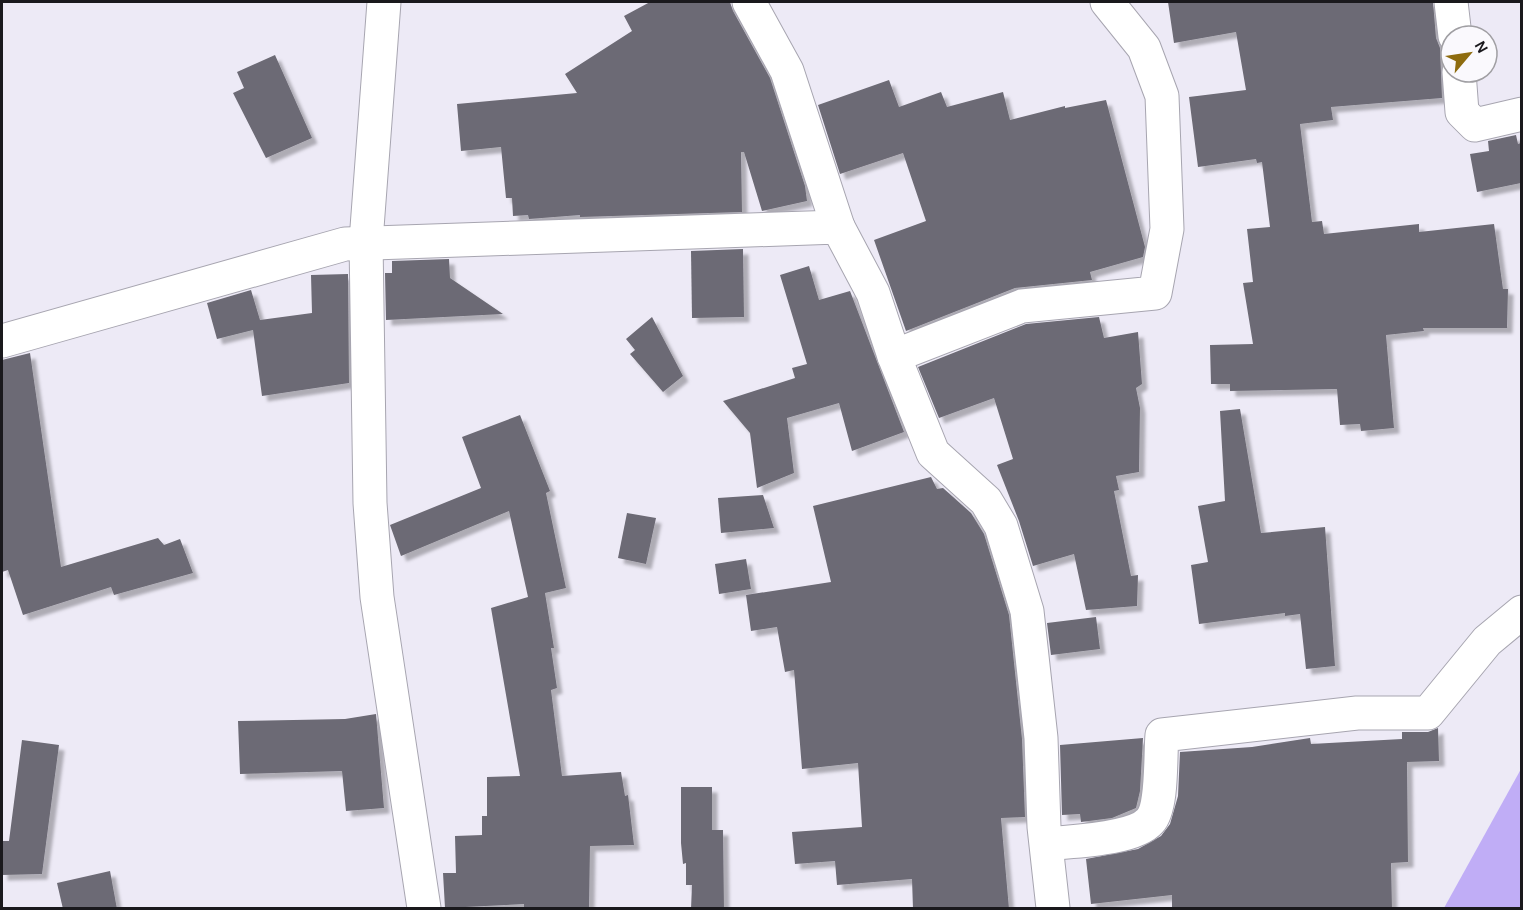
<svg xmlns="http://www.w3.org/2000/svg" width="1523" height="910" font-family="Karla,sans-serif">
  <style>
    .green { fill: #c0adf6 }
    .building { fill: #6c6a74; filter: url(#shadow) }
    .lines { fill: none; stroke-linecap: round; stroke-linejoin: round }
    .minor-casing { stroke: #a7a5b0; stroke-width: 35 }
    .minor { stroke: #fff; stroke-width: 33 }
  </style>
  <defs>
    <filter id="shadow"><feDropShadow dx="5.5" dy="5.5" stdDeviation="1.5" flood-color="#0004"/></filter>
  </defs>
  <rect width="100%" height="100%" fill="#edeaf6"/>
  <polygon class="green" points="1521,769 1521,908 1444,908"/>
  <g class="building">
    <polygon points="650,2 730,2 733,11 770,78 805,186 807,201 762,211 744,152 741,152 742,212 580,217 580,215 529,219 528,215 513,216 512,198 506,198 501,147 461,151 457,104 577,93 565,74 632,31 624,16"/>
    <polygon points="1168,2 1433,2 1436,38 1440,48 1442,98 1331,107 1333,120 1300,124 1312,222 1322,221 1324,234 1419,224 1419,232 1494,224 1503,289 1508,289 1507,328 1423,328 1424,331 1386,335 1394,428 1361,431 1360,424 1340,425 1337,389 1230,391 1230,384 1211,384 1210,345 1253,344 1243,283 1253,282 1247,229 1270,227 1262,162 1257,163 1256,159 1198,167 1189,97 1246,90 1236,32 1174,43"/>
    <polygon points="275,55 312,138 266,158 233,93 244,88 237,72"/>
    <polygon points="889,80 899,107 941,92 947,107 1003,92 1010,120 1065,106 1065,108 1106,100 1145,247 1143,257 1090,272 1092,280 1015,288 906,331 874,240 926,221 903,153 840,174 818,105"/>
    <polygon points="1516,135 1518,144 1521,143 1521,183 1477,192 1470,154 1489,151 1488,141"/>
    <polygon points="743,249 744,317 692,318 691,251"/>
    <polygon points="449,259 450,278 503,314 386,320 385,273 392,273 392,261"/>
    <polygon points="809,266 819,300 850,291 904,432 852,451 839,403 787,418 794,473 757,488 750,433 723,401 795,378 792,368 807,364 780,275"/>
    <polygon points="348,274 349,383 262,396 253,330 217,339 207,303 251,290 260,320 312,313 311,275"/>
    <polygon points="652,317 683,376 663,392 630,354 635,350 626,339"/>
    <polygon points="1099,317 1104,338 1138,332 1142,384 1136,388 1140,408 1139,472 1116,476 1119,490 1114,491 1131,576 1138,575 1137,606 1086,610 1074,554 1033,566 1019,521 997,465 1013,459 994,398 939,418 918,367 1026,324"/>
    <polygon points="30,353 61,567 158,538 164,545 180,539 193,573 114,595 111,587 23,615 8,570 2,572 2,360"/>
    <polygon points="1240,409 1261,533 1325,527 1335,666 1306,669 1300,614 1285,616 1285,613 1199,624 1191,565 1208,562 1198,506 1225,501 1220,411"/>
    <polygon points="520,415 550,491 546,493 566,588 545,593 554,648 551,648 557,688 551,690 562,776 621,772 625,796 628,795 634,845 590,846 589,909 524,909 524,904 445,908 443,873 456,873 455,836 482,835 482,816 487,816 487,777 520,776 491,608 528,597 509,511 401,556 390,525 481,488 462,437"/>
    <polygon points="931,477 937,489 943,488 971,513 984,534 1009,615 1022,739 1025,817 1001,818 1009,909 913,909 912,879 837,885 835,861 795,864 792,832 862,827 858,763 802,769 794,670 785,672 777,627 751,631 746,595 831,582 813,506"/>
    <polygon points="763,495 774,528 721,533 718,498"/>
    <polygon points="627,513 656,518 646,564 618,558"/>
    <polygon points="746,559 751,589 719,594 715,564"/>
    <polygon points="1096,617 1100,649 1051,655 1047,623"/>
    <polygon points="376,714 384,808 346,811 342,771 240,774 238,721 345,719"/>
    <polygon points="1438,728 1439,761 1407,762 1408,862 1391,863 1392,909 1172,909 1172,895 1091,904 1086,859 1138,849 1161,836 1170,824 1178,796 1180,752 1252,747 1310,738 1311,744 1402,739 1402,732 1428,732"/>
    <polygon points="1143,738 1140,791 1136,808 1112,818 1081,822 1080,814 1062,815 1060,745"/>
    <polygon points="22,740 59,745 42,874 2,875 2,841 9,841"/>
    <polygon points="681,787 712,787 712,830 723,830 724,909 691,909 692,885 686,885 686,863 683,864 681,843"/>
    <polygon points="110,871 117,909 63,909 57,883"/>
  </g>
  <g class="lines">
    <defs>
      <g id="minor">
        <polyline points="384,2 366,241 370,503 377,597 424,908"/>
        <polyline points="749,2 787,71 838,227"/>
        <polyline points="1451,2 1455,36"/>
        <polyline points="1459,72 1462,112 1475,125 1522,114"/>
        <polyline points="2,341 345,244 838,227 873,293 894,356 933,453 986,501 1001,526 1027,611 1041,738 1044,827 1053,908"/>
        <polyline points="894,356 1022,306 1155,293 1167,229 1162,96 1144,48 1107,2"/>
        <path d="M1047,844C1072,841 1133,840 1150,821C1163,807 1160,755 1162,735L1357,713H1428L1487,641L1522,612"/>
      </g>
    </defs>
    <use href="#minor" class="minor-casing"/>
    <use href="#minor" class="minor"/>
  </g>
  <rect width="1523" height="910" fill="none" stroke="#1a191d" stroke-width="6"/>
  <g transform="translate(1469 54) rotate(61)"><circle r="28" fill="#faf9fd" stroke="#a09fa3" stroke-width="1.5"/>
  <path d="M0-4.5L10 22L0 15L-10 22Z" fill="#8e6c0f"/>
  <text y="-9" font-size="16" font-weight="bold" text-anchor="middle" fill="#1a191d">N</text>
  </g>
</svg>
